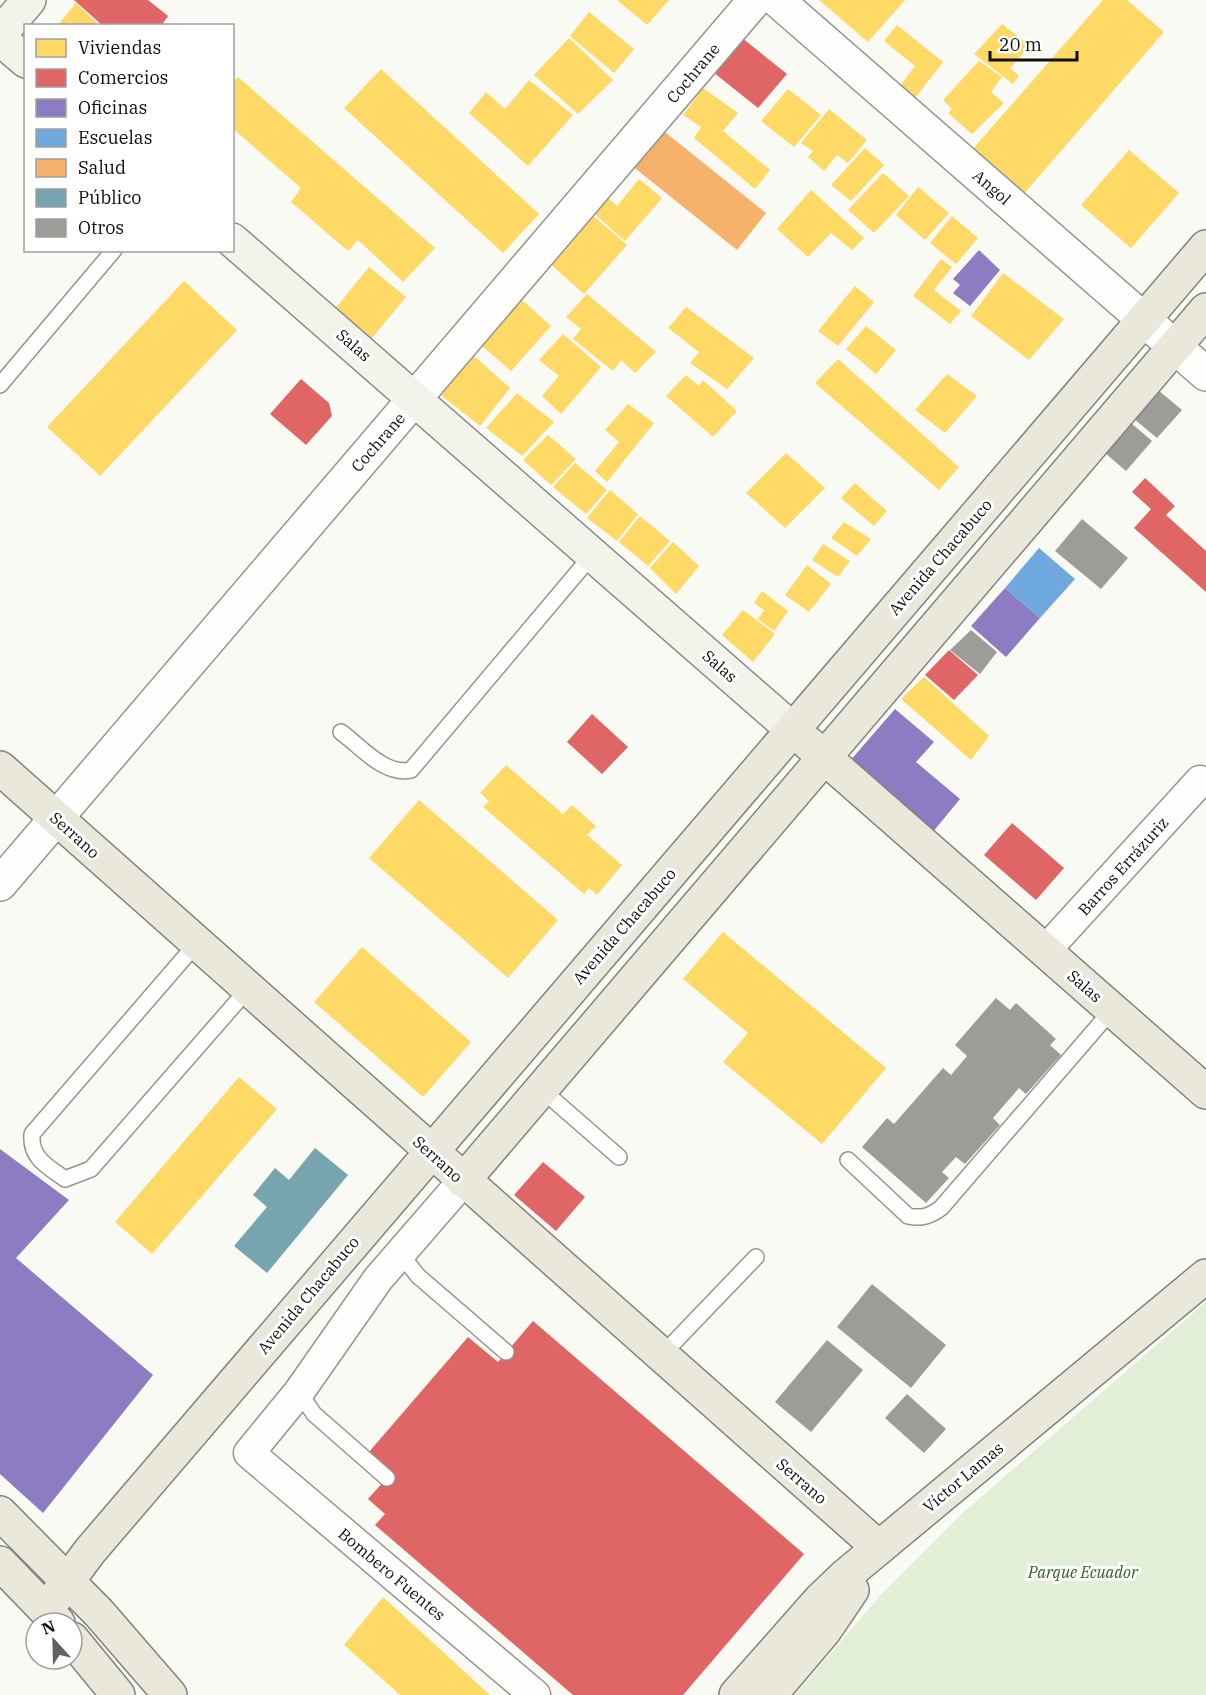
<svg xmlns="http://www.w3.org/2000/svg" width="1206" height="1695" font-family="'IBM Plex Serif',serif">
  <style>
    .green { fill: #e2eed6 }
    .homes { fill: #ffd966 }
    .shops { fill: #e06666 }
    .offices { fill: #8e7cc3 }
    .schools { fill: #6fa8dc }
    .health { fill: #f6b26b }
    .public { fill: #76a5af }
    .building { fill: #9e9c99 }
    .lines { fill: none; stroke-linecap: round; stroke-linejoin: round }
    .service-casing { stroke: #949492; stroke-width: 18 }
    .minor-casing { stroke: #949492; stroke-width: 33 }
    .tertiary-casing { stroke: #949492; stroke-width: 36 }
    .secondary-casing { stroke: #8b8b88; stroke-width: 36 }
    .primary-casing { stroke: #82827f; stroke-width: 36 }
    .service { stroke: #fefefd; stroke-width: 15 }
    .minor { stroke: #fefefd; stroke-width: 30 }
    .tertiary { stroke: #fefefd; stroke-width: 33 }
    .secondary { stroke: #f4f3eb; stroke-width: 33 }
    .primary { stroke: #eae7db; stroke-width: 33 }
    .labels { text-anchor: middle; stroke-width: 6; stroke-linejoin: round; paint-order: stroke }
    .street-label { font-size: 16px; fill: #0e0e0e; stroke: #fff }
    .park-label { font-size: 16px; font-style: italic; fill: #2d5f26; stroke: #fff }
  </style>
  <rect width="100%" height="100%" fill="#fafaf4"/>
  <polygon class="green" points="1206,1302 1206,1695 795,1695 880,1596 966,1510"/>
  <g class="homes">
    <polygon points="617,0 669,0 647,25"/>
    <polygon points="819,0 905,0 868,42"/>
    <polygon points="1103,0 1127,0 1164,32 1022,196 971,151"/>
    <polygon points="76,3 100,26 57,26"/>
    <polygon points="589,12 634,49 614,73 570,36"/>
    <polygon points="1002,24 1030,46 1010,68 1019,76 1013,84 974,54"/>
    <polygon points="897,25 943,62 915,98 900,86 915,66 884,41"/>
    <polygon points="569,38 613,80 578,114 534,75"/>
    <polygon points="979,61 1002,77 991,92 1004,103 972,134 948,113 952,109 943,100"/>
    <polygon points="381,69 539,214 503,253 344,108"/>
    <polygon points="238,77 435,248 403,282 358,240 348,251 291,202 301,188 232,128 232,83"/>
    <polygon points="529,80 573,115 528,166 469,113 486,92 505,109"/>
    <polygon points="703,88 738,113 723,131 770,170 755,189 694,138 701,127 683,115"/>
    <polygon points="788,89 821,115 794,147 761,121"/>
    <polygon points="829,109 867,140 848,163 837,155 824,171 808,157 813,151 801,143"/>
    <polygon points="865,148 884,165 851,201 831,185"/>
    <polygon points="1129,150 1179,193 1131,248 1081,205"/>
    <polygon points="883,173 909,196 874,233 848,210"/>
    <polygon points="639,179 662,198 625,241 589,209 603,193 617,206"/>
    <polygon points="918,187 949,213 925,240 896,215"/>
    <polygon points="811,190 864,238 852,250 831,233 808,257 777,229"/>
    <polygon points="591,214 627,245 584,294 548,262"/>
    <polygon points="952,216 978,238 956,264 930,243"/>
    <polygon points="941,259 952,267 934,290 961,311 950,324 913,296"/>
    <polygon points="369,267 406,297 367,344 330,315"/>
    <polygon points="1003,273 1064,319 1029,360 971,316"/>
    <polygon points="184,281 237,330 100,476 47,427"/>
    <polygon points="855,286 874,302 838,346 818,331"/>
    <polygon points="587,294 656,352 635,373 621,360 613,371 573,339 581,329 566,317"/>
    <polygon points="521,299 551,326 511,371 481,345"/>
    <polygon points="686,307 754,358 727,389 690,363 699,352 668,328"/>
    <polygon points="866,326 896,350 876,374 846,349"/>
    <polygon points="563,334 601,367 561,414 542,396 559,376 539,360"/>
    <polygon points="465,348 510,388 480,426 432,388"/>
    <polygon points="838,359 959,467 939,490 815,383"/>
    <polygon points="947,374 977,396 945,433 915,410"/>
    <polygon points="686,375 699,386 703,380 737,411 713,437 666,396"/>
    <polygon points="517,393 554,422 522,456 486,428"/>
    <polygon points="628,404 654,423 607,482 595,471 619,442 605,430"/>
    <polygon points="548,435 576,459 551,485 523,460"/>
    <polygon points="786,453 825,488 785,528 746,493"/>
    <polygon points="575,463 607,490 586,514 553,487"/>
    <polygon points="855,483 887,511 874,526 841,498"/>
    <polygon points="610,490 638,514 617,541 587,518"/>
    <polygon points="640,516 670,541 648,566 619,542"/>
    <polygon points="844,522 871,539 857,556 831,538"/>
    <polygon points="673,542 699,566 676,594 650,568"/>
    <polygon points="823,544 850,561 838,577 812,560"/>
    <polygon points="807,565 831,584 809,612 785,595"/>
    <polygon points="762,591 788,611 774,631 758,619 764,610 754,603"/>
    <polygon points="743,610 775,634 753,662 722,635"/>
    <polygon points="924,677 989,736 971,760 901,699"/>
    <polygon points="506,765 563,814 572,805 596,826 587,835 622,865 597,895 589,888 584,894 483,807 489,801 480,793"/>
    <polygon points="419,800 558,920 508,978 369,858"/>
    <polygon points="723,932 886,1068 822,1144 723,1062 748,1033 683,979"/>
    <polygon points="362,947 471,1042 423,1097 314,1002"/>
    <polygon points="239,1077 277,1109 152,1254 115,1222"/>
    <polygon points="383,1597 490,1695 400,1695 344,1645"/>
  </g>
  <g class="shops">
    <polygon points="74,0 148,0 168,16 161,26 103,26"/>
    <polygon points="737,34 787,74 758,108 708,68"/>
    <polygon points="301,379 329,403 332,416 306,445 270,414"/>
    <polygon points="1145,478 1175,506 1166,515 1206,551 1206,592 1134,528 1151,509 1132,492"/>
    <polygon points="949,650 978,675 954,700 925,675"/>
    <polygon points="592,714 628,747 602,774 567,742"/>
    <polygon points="1012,823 1064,868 1036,900 984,855"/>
    <polygon points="543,1162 585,1197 556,1231 514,1195"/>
    <polygon points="533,1321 804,1554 683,1695 573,1695 375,1525 385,1514 368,1499 392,1472 369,1452 468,1337 498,1362"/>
  </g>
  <g class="offices">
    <polygon points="979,250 1000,270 970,306 953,293 960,285 953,279"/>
    <polygon points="1005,588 1040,618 1006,657 971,626"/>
    <polygon points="895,709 934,742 916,762 960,799 932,833 849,762"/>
    <polygon points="0,1149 69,1200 16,1258 153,1375 43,1513 0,1474"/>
  </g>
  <polygon class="schools" points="1039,548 1075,579 1040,618 1005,588"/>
  <polygon class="health" points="660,128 766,213 737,250 631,165"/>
  <polygon class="public" points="315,1148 348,1175 267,1273 234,1246 267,1207 253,1195 275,1168 289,1180"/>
  <g class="building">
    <polygon points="1152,385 1182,410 1157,438 1127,413"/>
    <polygon points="1124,417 1152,441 1126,471 1098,447"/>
    <polygon points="1082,519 1128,558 1101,589 1055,551"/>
    <polygon points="971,630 997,652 980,674 950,650"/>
    <polygon points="996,998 1010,1010 1016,1003 1056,1039 1050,1045 1061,1055 1026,1094 1019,1088 993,1118 1000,1125 965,1164 956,1157 942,1172 949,1178 926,1203 862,1147 887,1118 894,1124 943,1068 951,1075 967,1056 955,1045"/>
    <polygon points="872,1284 946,1345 911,1388 837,1327"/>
    <polygon points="827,1340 863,1370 811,1432 775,1402"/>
    <polygon points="907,1394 946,1429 924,1453 885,1418"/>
  </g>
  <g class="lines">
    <defs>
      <g id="service">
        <polyline points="0,385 114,250"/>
        <path d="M341,732C361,747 385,776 411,770L593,554"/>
        <path d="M197,943L32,1134C30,1158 47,1166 65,1179L91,1169L248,989"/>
        <polyline points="541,1089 619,1157"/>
        <path d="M848,1160L908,1216C922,1219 930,1216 941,1208L1112,1010"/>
        <polyline points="404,1250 407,1262 418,1276 506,1352"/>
        <polyline points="661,1356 756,1257"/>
        <polyline points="299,1392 314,1414 387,1478"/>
      </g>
      <g id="minor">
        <polyline points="1045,951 1200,781"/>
        <polyline points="463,1181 378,1279 299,1392 249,1453 535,1695"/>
      </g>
      <g id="tertiary">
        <polyline points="777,0 1206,374"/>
        <polyline points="0,884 755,0"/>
      </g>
      <g id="secondary">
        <polyline points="0,34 29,0"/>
        <polyline points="0,39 26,61"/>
        <polyline points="232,240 792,729"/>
      </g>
      <g id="primary">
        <polyline points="808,743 1206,1092"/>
        <polyline points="0,768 878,1547"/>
        <polyline points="463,1181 1206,310"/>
        <polyline points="0,1513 99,1613 170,1695"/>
        <polyline points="0,1563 58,1623"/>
        <polyline points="47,1609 90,1551 1206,247"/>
        <polyline points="72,1639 118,1695"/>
        <polyline points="736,1695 820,1600 845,1576 1206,1276"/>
        <polyline points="770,1695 825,1630 852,1590"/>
      </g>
    </defs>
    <use href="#service" class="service-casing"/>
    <use href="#minor" class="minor-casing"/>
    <use href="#tertiary" class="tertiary-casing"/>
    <use href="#secondary" class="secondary-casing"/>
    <use href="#primary" class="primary-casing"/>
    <use href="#service" class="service"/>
    <use href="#minor" class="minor"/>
    <use href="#tertiary" class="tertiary"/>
    <use href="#secondary" class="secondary"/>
    <use href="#primary" class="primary"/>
  </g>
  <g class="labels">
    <g class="street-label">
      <text transform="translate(693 73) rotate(-50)" y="6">Cochrane</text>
      <text transform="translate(992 187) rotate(41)" y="6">Angol</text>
      <text transform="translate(354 345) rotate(41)" y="6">Salas</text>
      <text transform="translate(378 442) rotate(-49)" y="6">Cochrane</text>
      <text transform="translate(940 557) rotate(-49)" y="6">Avenida Chacabuco</text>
      <text transform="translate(720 666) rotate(41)" y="6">Salas</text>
      <text transform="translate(75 835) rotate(42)" y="6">Serrano</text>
      <text transform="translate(1123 866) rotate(-48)" y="6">Barros Errázuriz</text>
      <text transform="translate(624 926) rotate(-49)" y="6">Avenida Chacabuco</text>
      <text transform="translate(1085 986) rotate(41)" y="6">Salas</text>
      <text transform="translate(438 1159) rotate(42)" y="6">Serrano</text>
      <text transform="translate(308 1295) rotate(-50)" y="6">Avenida Chacabuco</text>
      <text transform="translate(963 1477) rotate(-40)" y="6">Víctor Lamas</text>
      <text transform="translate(802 1481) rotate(41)" y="6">Serrano</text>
      <text transform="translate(392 1574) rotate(40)" y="6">Bombero Fuentes</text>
    </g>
    <g class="park-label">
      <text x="1083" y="1578">Parque Ecuador</text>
    </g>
  </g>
  <rect x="24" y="24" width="210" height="228" fill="#ffffff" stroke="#9f9f9f" stroke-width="1.5"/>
  <rect x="36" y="39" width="30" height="18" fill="#ffd966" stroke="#9f9f9f" stroke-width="1.5"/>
  <text x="78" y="54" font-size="18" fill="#0e0e0e">Viviendas</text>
  <rect x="36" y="69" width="30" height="18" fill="#e06666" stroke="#9f9f9f" stroke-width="1.5"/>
  <text x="78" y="84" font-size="18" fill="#0e0e0e">Comercios</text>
  <rect x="36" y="99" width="30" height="18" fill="#8e7cc3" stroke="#9f9f9f" stroke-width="1.5"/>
  <text x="78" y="114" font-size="18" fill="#0e0e0e">Oficinas</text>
  <rect x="36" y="129" width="30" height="18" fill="#6fa8dc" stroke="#9f9f9f" stroke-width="1.5"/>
  <text x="78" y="144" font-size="18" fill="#0e0e0e">Escuelas</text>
  <rect x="36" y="159" width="30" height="18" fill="#f6b26b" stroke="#9f9f9f" stroke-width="1.5"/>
  <text x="78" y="174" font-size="18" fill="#0e0e0e">Salud</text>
  <rect x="36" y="189" width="30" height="18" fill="#76a5af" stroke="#9f9f9f" stroke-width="1.5"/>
  <text x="78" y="204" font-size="18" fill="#0e0e0e">Público</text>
  <rect x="36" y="219" width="30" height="18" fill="#9e9c99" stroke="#9f9f9f" stroke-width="1.5"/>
  <text x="78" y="234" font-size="18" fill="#0e0e0e">Otros</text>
  <g transform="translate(54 1641) rotate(338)"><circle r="28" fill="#ffffff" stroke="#9f9f9f" stroke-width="1.5"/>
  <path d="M0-4.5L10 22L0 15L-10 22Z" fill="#61615e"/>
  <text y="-9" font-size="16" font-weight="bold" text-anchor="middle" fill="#0e0e0e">N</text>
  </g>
  <path d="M990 51v9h87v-9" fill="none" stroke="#0e0e0e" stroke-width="3"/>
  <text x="999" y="51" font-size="18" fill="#0e0e0e" stroke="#ffffff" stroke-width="4.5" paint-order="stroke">20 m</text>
</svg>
